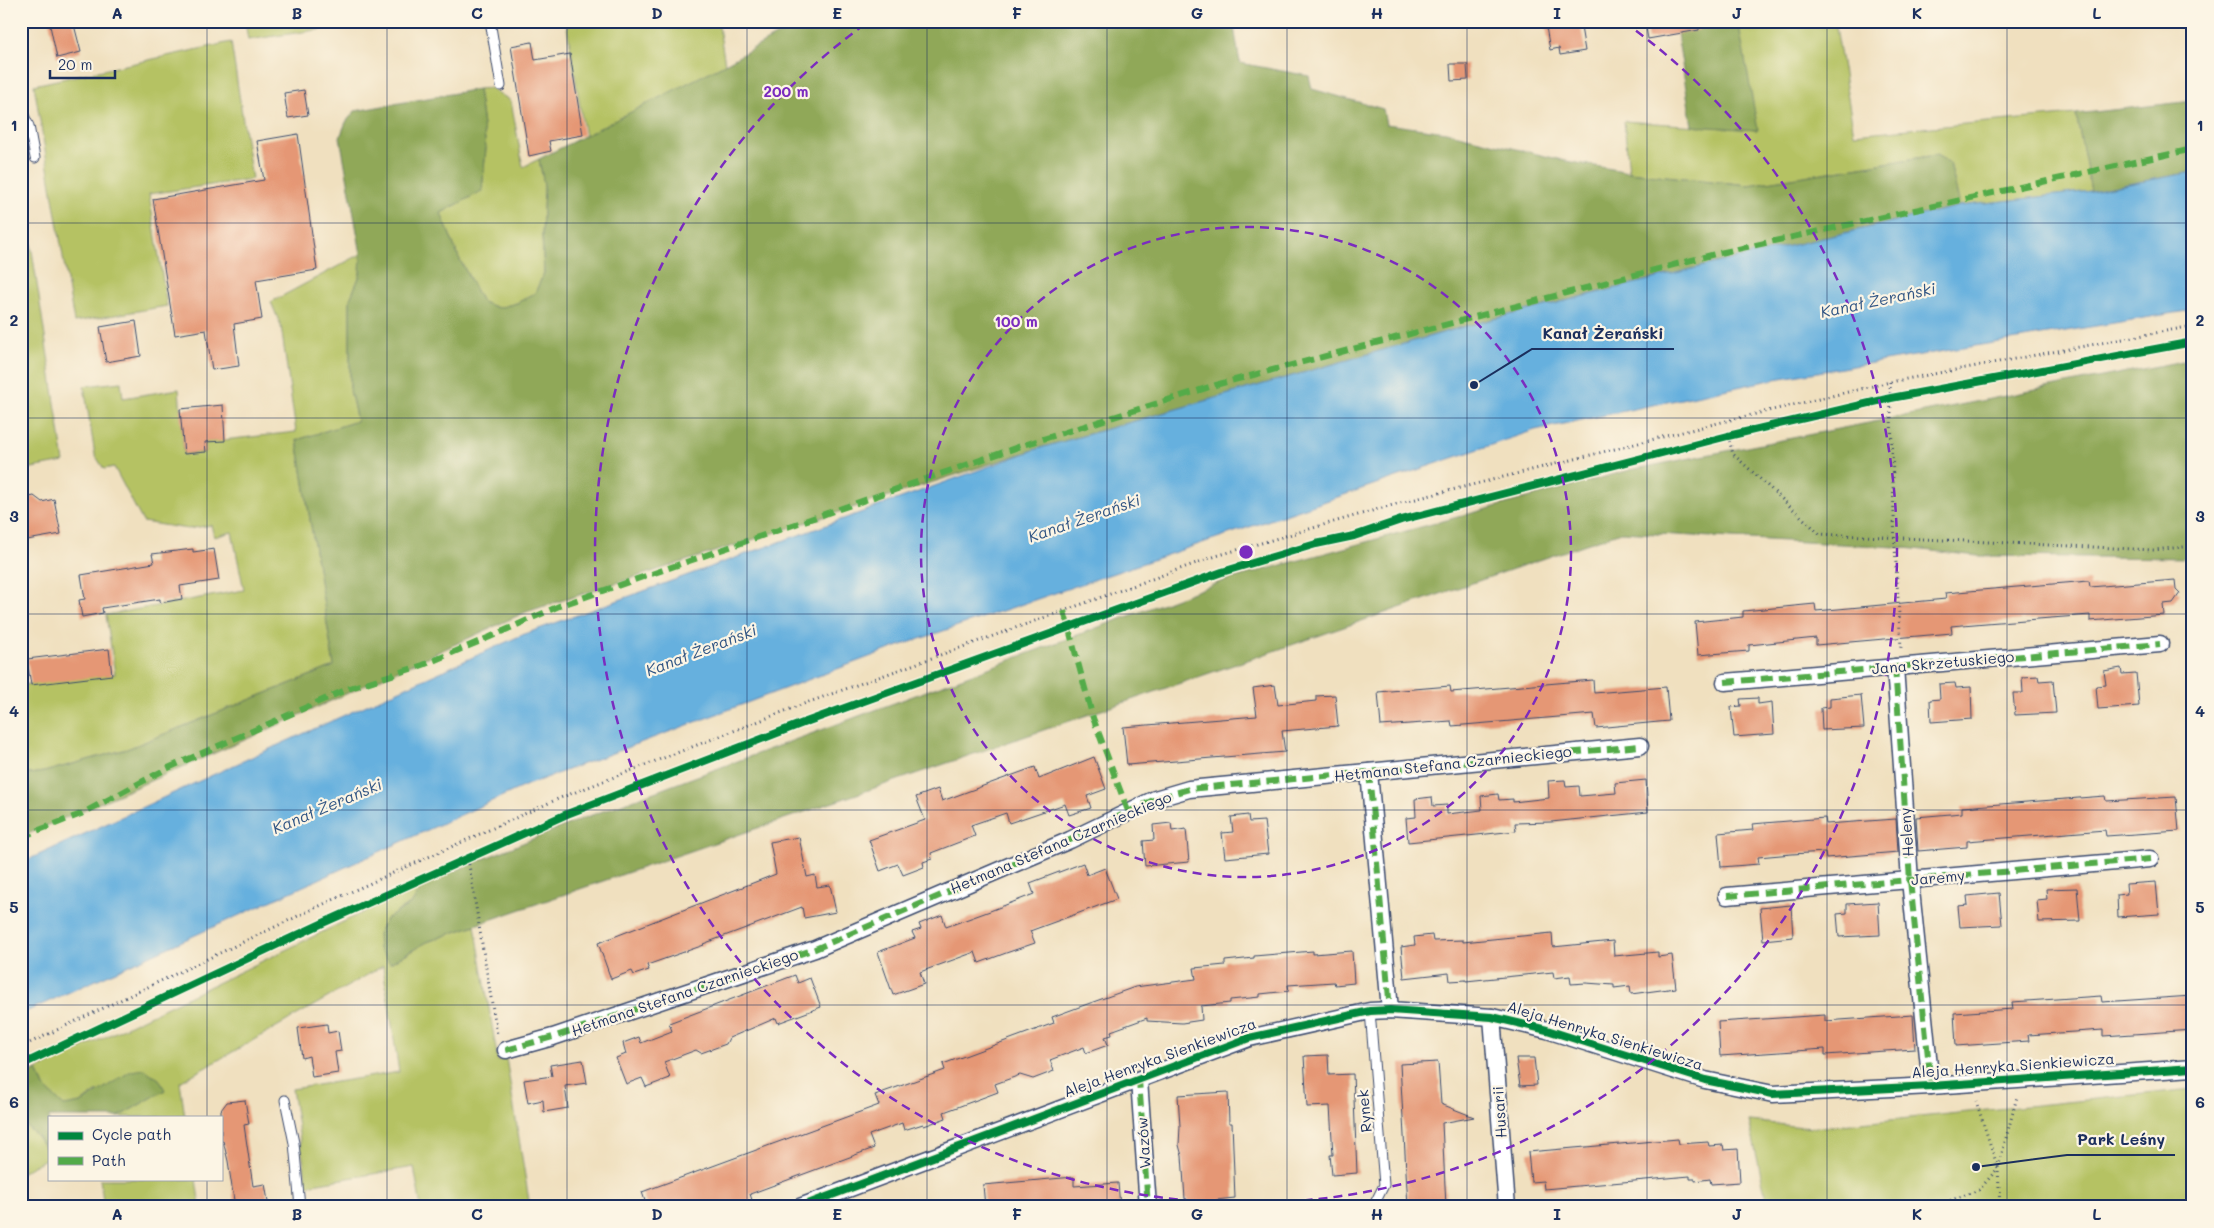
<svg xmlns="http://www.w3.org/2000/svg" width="2214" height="1228" font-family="Mali,sans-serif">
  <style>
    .green { fill: #b5c263; stroke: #687860 }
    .forest { fill: #90a859; stroke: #566c5c }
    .water { fill: #66b0de; stroke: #40709e }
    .building { fill: #e59774 }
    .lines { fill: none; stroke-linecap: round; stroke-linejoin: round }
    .service-casing { stroke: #3b4a6d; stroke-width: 11 }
    .minor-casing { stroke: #3b4a6d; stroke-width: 19 }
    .path { stroke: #3b4a6d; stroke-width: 3; stroke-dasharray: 1 4; stroke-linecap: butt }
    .service { stroke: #fff; stroke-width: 9 }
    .minor { stroke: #fff; stroke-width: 16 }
    .quiet { stroke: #52ab49; stroke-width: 6; stroke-dasharray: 12 6; stroke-linecap: butt }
    .cycleway-casing { stroke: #fcf5e5; stroke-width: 11 }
    .cycleway { stroke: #00873e; stroke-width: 8 }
    .grid { fill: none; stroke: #1b2f5e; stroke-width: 1; stroke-opacity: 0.55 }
    .ring { fill: none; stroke: #7b2cbf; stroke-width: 2.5; stroke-dasharray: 9 6 }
    .labels { text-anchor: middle; stroke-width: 4.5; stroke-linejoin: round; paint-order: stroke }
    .street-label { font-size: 15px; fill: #1b2f5e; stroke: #fcf5e5 }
    .water-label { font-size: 16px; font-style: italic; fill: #325684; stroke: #fcf5e5 }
    .centre { fill: #7b2cbf; stroke: #fcf5e5; stroke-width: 2.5 }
    .ring-label { font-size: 15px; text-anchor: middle; font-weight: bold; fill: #7b2cbf; stroke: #fcf5e5; stroke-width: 4.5; stroke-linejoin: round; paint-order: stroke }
    .leader { fill: none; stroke: #1b2f5e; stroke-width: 2 }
    .callout-dot { fill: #1b2f5e; stroke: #fcf5e5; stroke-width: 2 }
    .callout-label { font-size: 16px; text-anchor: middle; font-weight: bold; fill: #1b2f5e; stroke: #fcf5e5; stroke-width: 4.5; stroke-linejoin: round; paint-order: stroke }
    .neatline { fill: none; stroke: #1b2f5e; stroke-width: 2 }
    .grid-label { font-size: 16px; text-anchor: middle; font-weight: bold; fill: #1b2f5e }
  </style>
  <rect width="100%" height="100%" fill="#fcf5e5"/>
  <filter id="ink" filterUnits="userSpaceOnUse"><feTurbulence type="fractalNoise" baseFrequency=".02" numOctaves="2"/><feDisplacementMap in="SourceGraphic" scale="10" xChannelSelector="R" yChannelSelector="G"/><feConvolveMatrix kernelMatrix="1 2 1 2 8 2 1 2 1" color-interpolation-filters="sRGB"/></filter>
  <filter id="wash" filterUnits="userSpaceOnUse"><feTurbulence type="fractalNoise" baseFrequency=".0096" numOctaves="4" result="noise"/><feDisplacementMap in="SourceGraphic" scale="20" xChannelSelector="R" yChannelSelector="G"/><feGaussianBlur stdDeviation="1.12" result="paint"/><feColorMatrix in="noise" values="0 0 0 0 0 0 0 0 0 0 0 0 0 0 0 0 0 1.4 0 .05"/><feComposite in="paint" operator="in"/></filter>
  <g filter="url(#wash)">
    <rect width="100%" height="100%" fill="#f0e0bf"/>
    <g class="green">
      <polygon points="245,21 343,21 344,26 248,40"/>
      <polygon points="566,21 718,21 725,64 585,137"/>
      <polygon points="1738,21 1835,21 1854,134 2076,114 2091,191 1960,206 1950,163 1936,155 1748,185 1629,172 1624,121 1757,130"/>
      <polygon points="231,42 252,179 149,194 167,306 74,322 34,85"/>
      <polygon points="491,88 511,101 523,167 539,159 544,185 542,236 544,273 535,293 517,303 498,308 482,302 459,258 441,213 482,191 486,148 478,89"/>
      <polygon points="21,178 64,462 21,470"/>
      <polygon points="361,254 360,275 350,300 350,390 357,421 297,440 334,666 127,749 44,772 21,775 21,685 115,674 106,615 244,590 232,532 214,537 211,525 188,529 143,522 114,467 104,469 95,455 84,386 121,382 123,398 179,389 184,454 206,452 205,442 296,432 281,326 271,302"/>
      <polygon points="424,883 412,903 398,911 390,963 427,942 475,925 498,1061 506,1058 530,1207 421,1207 414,1167 307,1185 292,1089 399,1072 383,966 180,1082 185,1117 118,1117 165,1090 96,1092 81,1103 64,1107 44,1087 37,1070"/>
      <polygon points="2193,1089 2193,1207 1768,1207 1749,1121 1812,1128"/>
      <polygon points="21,1124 24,1124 37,1136 49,1154 49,1157 21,1173"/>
      <polygon points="100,1179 196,1179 200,1207 104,1207"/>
    </g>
    <g class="forest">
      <polygon points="862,21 1233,21 1240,63 1309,76 1312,89 1383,109 1386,124 1446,132 1566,161 1629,172 1748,185 1936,155 1950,163 1960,206 1712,264 1470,325 1037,449 526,612 254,736 21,837 21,775 44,772 127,749 334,666 297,440 357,421 350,390 350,299 360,275 361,254 340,137 346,122 355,111 478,89 486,148 482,191 441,213 459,258 482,302 498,308 517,303 535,293 544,273 542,236 544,185 539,159 725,64 779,34"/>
      <polygon points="1675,21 1738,21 1758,130 1692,126"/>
      <polygon points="2193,101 2193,172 2091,191 2076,114"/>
      <polygon points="2193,359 2193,558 1978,556 1895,547 1621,532 475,925 427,942 390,963 379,949 378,934 386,919 412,903 424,883 584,818 1223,581 1630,470"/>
      <polygon points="144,1069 159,1079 165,1090 118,1117 49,1117 49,1154 37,1136 24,1124 21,1124 21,1077 37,1070 44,1087 64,1106 81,1103 131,1071"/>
    </g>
    <polygon class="water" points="2193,172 2193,310 1775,379 1535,430 896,647 527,785 21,1014 21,863 254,756 522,635 1037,449 1470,325 1712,264 1960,206 2091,191"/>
    <g id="blocks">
      <g class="building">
        <polygon points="49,21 73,21 81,52 57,58"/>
        <polygon points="1545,21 1580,21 1585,51 1560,55 1559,48 1550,50"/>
        <polygon points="1645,21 1699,21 1699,30 1648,39"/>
        <polygon points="532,42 535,60 570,54 583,135 549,141 551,151 529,156 511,46"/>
        <polygon points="1450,64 1467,64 1468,80 1451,81"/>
        <polygon points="304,90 308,115 288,118 284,93"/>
        <polygon points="298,134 317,270 256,280 262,319 234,324 239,366 212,370 206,330 175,335 153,199 264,180 257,141"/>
        <polygon points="136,321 141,356 106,362 100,327"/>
        <polygon points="223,405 225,441 205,442 206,452 184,454 180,409"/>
        <polygon points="34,496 42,502 54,499 61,534 27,540 26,535 21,536 21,503 25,498"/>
        <polygon points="193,549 193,552 214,549 219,580 180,586 182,599 160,603 160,599 102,608 103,613 82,617 79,600 85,599 81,575 154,563 152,554"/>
        <polygon points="2175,580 2176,589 2180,593 2173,603 2163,604 2164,615 2090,621 2090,615 1986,623 1951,626 1952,633 1816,645 1816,638 1749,645 1749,651 1698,655 1695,622 1743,617 1743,611 1815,604 1816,611 1849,608 1946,599 1945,593 2089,581 2090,587"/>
        <polygon points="109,649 112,675 31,685 27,659"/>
        <polygon points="2121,668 2122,674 2136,673 2139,706 2098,709 2096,686 2106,685 2104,671"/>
        <polygon points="2038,676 2039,681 2053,680 2056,713 2015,715 2013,693 2023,693 2022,677"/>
        <polygon points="1593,680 1594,693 1666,687 1669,721 1596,728 1594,714 1452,726 1451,721 1381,726 1378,692 1450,686 1451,692"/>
        <polygon points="1955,683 1956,688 1971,687 1972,719 1931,722 1930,700 1940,699 1939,684"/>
        <polygon points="1275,685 1278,705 1316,701 1316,696 1335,695 1338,726 1282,731 1285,752 1127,765 1123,727 1257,716 1253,688"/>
        <polygon points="1861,695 1864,728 1822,730 1821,708 1830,707 1830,698"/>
        <polygon points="1758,698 1758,704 1772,702 1774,734 1734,737 1731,707 1741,706 1740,699"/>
        <polygon points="1094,757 1106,789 1087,796 1091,808 1069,815 1065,804 1009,823 1006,813 971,825 975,836 931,853 932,859 923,862 924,867 903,875 898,864 880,871 869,840 925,820 916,797 938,789 942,801 1035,767 1039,779"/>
        <polygon points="1565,780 1566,787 1579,786 1580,796 1616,793 1615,783 1646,780 1648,812 1551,822 1515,823 1516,831 1408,842 1406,818 1416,817 1415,799 1432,797 1433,806 1447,805 1447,814 1482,810 1481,796 1498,794 1499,800 1513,799 1513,802 1549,798 1548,781"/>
        <polygon points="2105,796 2106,801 2176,797 2179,831 2106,836 2105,830 1967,841 1967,847 1918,851 1916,817 1962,813 1962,807"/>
        <polygon points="1248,815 1249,822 1264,821 1268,854 1225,858 1222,833 1233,832 1231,817"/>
        <polygon points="1825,818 1826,824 1896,819 1898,852 1826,858 1825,852 1792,854 1758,857 1759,864 1721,867 1718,833 1753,830 1752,824"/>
        <polygon points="1171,823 1172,831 1186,829 1189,862 1145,866 1143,841 1154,840 1153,825"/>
        <polygon points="799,837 807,877 815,875 817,887 830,885 836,912 804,918 802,907 703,944 704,945 647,965 649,970 634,975 632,971 611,979 598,943 776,874 770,842"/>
        <polygon points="1083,863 1087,875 1105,868 1117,899 1030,931 1035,943 1006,953 979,963 975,952 920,972 924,984 893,995 878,952 915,938 912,932 921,929 919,924 942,915 946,927 990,911 1034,894 1030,883"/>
        <polygon points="2156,882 2159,914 2118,917 2117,895 2127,894 2126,884"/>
        <polygon points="2077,888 2080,921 2039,922 2037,900 2047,899 2046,889"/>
        <polygon points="1999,893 2002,925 1960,927 1958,906 1968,905 1967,896"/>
        <polygon points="1878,902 1880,935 1839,937 1837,914 1847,913 1847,904"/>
        <polygon points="1791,905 1793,937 1763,940 1760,908"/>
        <polygon points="1552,933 1553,947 1613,941 1614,956 1658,952 1658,957 1672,955 1676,988 1631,994 1630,986 1614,988 1614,985 1586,983 1571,984 1570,976 1554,978 1553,972 1466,981 1466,980 1450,981 1449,973 1404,978 1401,947 1415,945 1414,937 1432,935 1433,941 1463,940 1463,942"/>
        <polygon points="1313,951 1313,954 1352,951 1354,983 1335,985 1334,982 1288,985 1289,991 1260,994 1260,997 1230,1000 1230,1003 1201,1006 1202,1020 1182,1023 1147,1021 1147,1018 1111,1031 1112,1035 1105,1037 1108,1045 1086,1053 1084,1047 1050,1060 1054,1071 1033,1079 1020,1075 995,1084 998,1092 944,1112 946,1118 924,1126 923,1124 904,1130 902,1123 869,1135 874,1148 750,1194 752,1200 734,1207 647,1207 642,1192 879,1105 875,1095 945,1070 943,1064 1054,1023 1052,1017 1082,1006 1135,987 1196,979 1194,968 1225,965 1225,961 1254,958 1254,956"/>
        <polygon points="795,975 798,983 810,978 821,1007 778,1023 776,1018 729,1038 726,1044 701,1053 696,1050 664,1062 670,1078 646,1087 642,1078 626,1084 616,1058 626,1054 623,1043 639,1037 641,1043 672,1031 669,1023"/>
        <polygon points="2101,996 2102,1002 2192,996 2193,1030 2103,1036 2103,1030 2074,1032 2028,1035 2029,1041 1956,1046 1954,1013 2013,1009 2012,1002"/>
        <polygon points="1825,1015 1825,1021 1913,1015 1915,1049 1825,1055 1825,1049 1720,1056 1718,1022"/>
        <polygon points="327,1024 328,1033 338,1031 341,1051 335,1052 338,1073 312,1077 309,1056 302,1058 298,1028"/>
        <polygon points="1328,1055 1329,1075 1353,1074 1357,1173 1332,1175 1330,1155 1333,1155 1330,1106 1307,1107 1304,1056"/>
        <polygon points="1516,1058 1534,1058 1537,1085 1520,1086"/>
        <polygon points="583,1060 587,1083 565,1086 568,1108 544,1112 543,1100 528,1103 524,1080 552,1076 550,1065"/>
        <polygon points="1438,1062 1441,1104 1474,1117 1442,1123 1446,1207 1408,1207 1400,1064"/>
        <polygon points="1228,1092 1229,1123 1232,1123 1235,1198 1216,1200 1216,1207 1187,1207 1187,1199 1185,1199 1182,1156 1179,1145 1180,1126 1178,1095"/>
        <polygon points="245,1100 249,1124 244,1125 253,1186 265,1184 269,1207 235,1207 228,1161 223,1141 221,1142 221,1110 227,1102"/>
        <polygon points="1678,1139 1679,1144 1708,1142 1709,1146 1723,1145 1724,1150 1738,1149 1740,1182 1711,1184 1710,1179 1695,1181 1695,1179 1690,1179 1690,1176 1544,1189 1543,1181 1531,1182 1528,1152"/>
        <polygon points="1074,1177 1074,1186 1118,1183 1120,1207 985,1207 983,1185"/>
      </g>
    </g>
  </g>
  <g filter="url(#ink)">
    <use href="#blocks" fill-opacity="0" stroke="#3b4a6d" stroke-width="1"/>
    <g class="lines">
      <defs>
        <g id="service">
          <polyline points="490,21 501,86"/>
          <polyline points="21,109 29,126 35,158"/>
          <polyline points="1370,1011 1384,1185 1373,1207"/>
          <polyline points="285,1100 294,1143 300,1207"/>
        </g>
        <g id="minor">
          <polyline points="1895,667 1910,880 1931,1086"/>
          <polyline points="1725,682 2160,644"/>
          <polyline points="1369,772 1390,1010"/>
          <polyline points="1727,896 2150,859"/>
          <polyline points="1492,1017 1507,1207"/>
          <polyline points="506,1050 553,1037 815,949 1070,840 1155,799 1189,789 1640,746"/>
          <polyline points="1139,1080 1148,1207"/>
          <polyline points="800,1207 1249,1038 1370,1011 1390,1010 1492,1017 1547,1030 1705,1080 1773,1094 1931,1086 2193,1068"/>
        </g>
      </defs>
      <use href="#service" class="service-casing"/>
      <use href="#minor" class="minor-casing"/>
      <g class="path">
        <polyline points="1890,382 1895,547 1901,648"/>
        <polyline points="1728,436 1733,454 1820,534 2154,550 2193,546"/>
        <polyline points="468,859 497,1034"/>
        <polyline points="21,1047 315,908 560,798 798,706 1216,556 1396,504 1726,421 1890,382 2193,326"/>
        <polyline points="1926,1207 1946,1202 1979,1190 1998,1168 1976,1101"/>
        <polyline points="2000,1207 1998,1168 2017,1097"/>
      </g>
      <use href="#service" class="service"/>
      <use href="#minor" class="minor"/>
      <g class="quiet">
        <polyline points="1064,611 1093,718 1128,811"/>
        <polyline points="1895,667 1910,880 1931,1086"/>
        <polyline points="1725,682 2160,644"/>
        <polyline points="1369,772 1390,1010"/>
        <polyline points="21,837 81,814 166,769 350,688 423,665 490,637 559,606 1024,445 1219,384 1715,254 2193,149"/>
        <polyline points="1727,896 2150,859"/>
        <polyline points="506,1050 553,1037 815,949 1070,840 1155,799 1189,789 1640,746"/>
        <polyline points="1142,1079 1139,1080 1148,1207"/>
      </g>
      <defs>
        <g id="cycleway">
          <polyline points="21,1065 323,923 567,814 803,723 1222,572 1316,544 1354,536 1401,520 1728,436 1891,398 2193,342"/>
          <polyline points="800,1207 1249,1038 1370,1011 1390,1010 1492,1017 1547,1030 1705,1080 1773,1094 1931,1086 2193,1068"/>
        </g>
      </defs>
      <use href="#cycleway" class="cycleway-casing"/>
      <use href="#cycleway" class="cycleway"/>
    </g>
  </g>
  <path class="grid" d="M207,21V1117M387,21V1207M567,21V1207M747,21V1207M927,21V1207M1107,21V1207M1287,21V1207M1467,21V1207M1647,21V1207M1827,21V1207M2007,21V1207M21,223H2193M21,418H2193M21,614H2193M21,810H2193M21,1005H2193M207,1179V1207"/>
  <g class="ring">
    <circle cx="1246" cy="552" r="325"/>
    <path d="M1624 22A651 651 0 1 1 868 22"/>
  </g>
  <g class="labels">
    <g class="street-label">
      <text transform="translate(1943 663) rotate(-5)" y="5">Jana Skrzetuskiego</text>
      <text transform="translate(1453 764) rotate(-6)" y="5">Hetmana Stefana Czarnieckiego</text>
      <text transform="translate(1907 832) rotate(-94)" y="5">Heleny</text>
      <text transform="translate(1061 843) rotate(-23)" y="5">Hetmana Stefana Czarnieckiego</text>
      <text transform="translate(1938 878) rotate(-5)" y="5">Jaremy</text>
      <text transform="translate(685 993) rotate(-19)" y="5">Hetmana Stefana Czarnieckiego</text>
      <text transform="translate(1605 1036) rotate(17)" y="5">Aleja Henryka Sienkiewicza</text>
      <text transform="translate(1160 1058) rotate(-20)" y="5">Aleja Henryka Sienkiewicza</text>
      <text transform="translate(2013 1066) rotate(-4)" y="5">Aleja Henryka Sienkiewicza</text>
      <text transform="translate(1365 1111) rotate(-95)" y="5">Rynek</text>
      <text transform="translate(1500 1112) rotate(-94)" y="5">Husarii</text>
      <text transform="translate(1144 1143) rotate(-94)" y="5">Wazów</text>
    </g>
    <g class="water-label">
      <text transform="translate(1878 300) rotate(-12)" y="6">Kanał Żerański</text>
      <text transform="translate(1084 518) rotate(-19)" y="6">Kanał Żerański</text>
      <text transform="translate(701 650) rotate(-21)" y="6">Kanał Żerański</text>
      <text transform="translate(327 806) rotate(-23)" y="6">Kanał Żerański</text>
    </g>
  </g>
  <circle cx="1246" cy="552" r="8" class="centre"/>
  <g class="ring-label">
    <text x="786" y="97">200 m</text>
    <text x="1016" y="327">100 m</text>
  </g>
  <path class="leader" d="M1474 385L1532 349H1674M1976 1167L2067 1155H2175"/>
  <g class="callout-dot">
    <circle cx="1474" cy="385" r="5"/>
    <circle cx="1976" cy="1167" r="5"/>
  </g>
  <g class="callout-label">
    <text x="1603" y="339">Kanał Żerański</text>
    <text x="2121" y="1145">Park Leśny</text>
  </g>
  <rect width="2214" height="1228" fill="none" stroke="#fcf5e5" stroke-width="55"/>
  <rect x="48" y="1116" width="175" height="65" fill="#fcf5e5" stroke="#a2a6af"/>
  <rect x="58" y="1132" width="25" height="8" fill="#00873e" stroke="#a2a6af"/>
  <text x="92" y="1140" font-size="15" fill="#1b2f5e">Cycle path</text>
  <rect x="58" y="1157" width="25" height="8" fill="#52ab49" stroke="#a2a6af"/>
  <text x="92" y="1166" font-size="15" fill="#1b2f5e">Path</text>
  <path d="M50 70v8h65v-8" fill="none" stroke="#1b2f5e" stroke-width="2.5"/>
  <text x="58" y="70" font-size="15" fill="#1b2f5e" stroke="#fcf5e5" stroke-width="4" paint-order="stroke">20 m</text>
  <rect x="28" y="28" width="2158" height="1172" class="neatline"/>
  <g class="grid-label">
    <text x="117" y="19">A</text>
    <text x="297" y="19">B</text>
    <text x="477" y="19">C</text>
    <text x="657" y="19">D</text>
    <text x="837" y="19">E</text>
    <text x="1017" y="19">F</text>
    <text x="1197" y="19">G</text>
    <text x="1377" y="19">H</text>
    <text x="1557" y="19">I</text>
    <text x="1737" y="19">J</text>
    <text x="1917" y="19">K</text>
    <text x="2097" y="19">L</text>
    <text x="14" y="131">1</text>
    <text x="2200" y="131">1</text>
    <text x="14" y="326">2</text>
    <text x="2200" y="326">2</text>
    <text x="14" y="522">3</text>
    <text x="2200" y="522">3</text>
    <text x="14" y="717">4</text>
    <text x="2200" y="717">4</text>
    <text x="14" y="913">5</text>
    <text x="2200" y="913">5</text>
    <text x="14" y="1108">6</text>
    <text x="2200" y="1108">6</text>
    <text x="117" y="1220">A</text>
    <text x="297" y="1220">B</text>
    <text x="477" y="1220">C</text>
    <text x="657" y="1220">D</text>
    <text x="837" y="1220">E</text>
    <text x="1017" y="1220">F</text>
    <text x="1197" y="1220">G</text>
    <text x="1377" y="1220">H</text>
    <text x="1557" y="1220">I</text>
    <text x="1737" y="1220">J</text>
    <text x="1917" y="1220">K</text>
    <text x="2097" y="1220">L</text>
  </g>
</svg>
